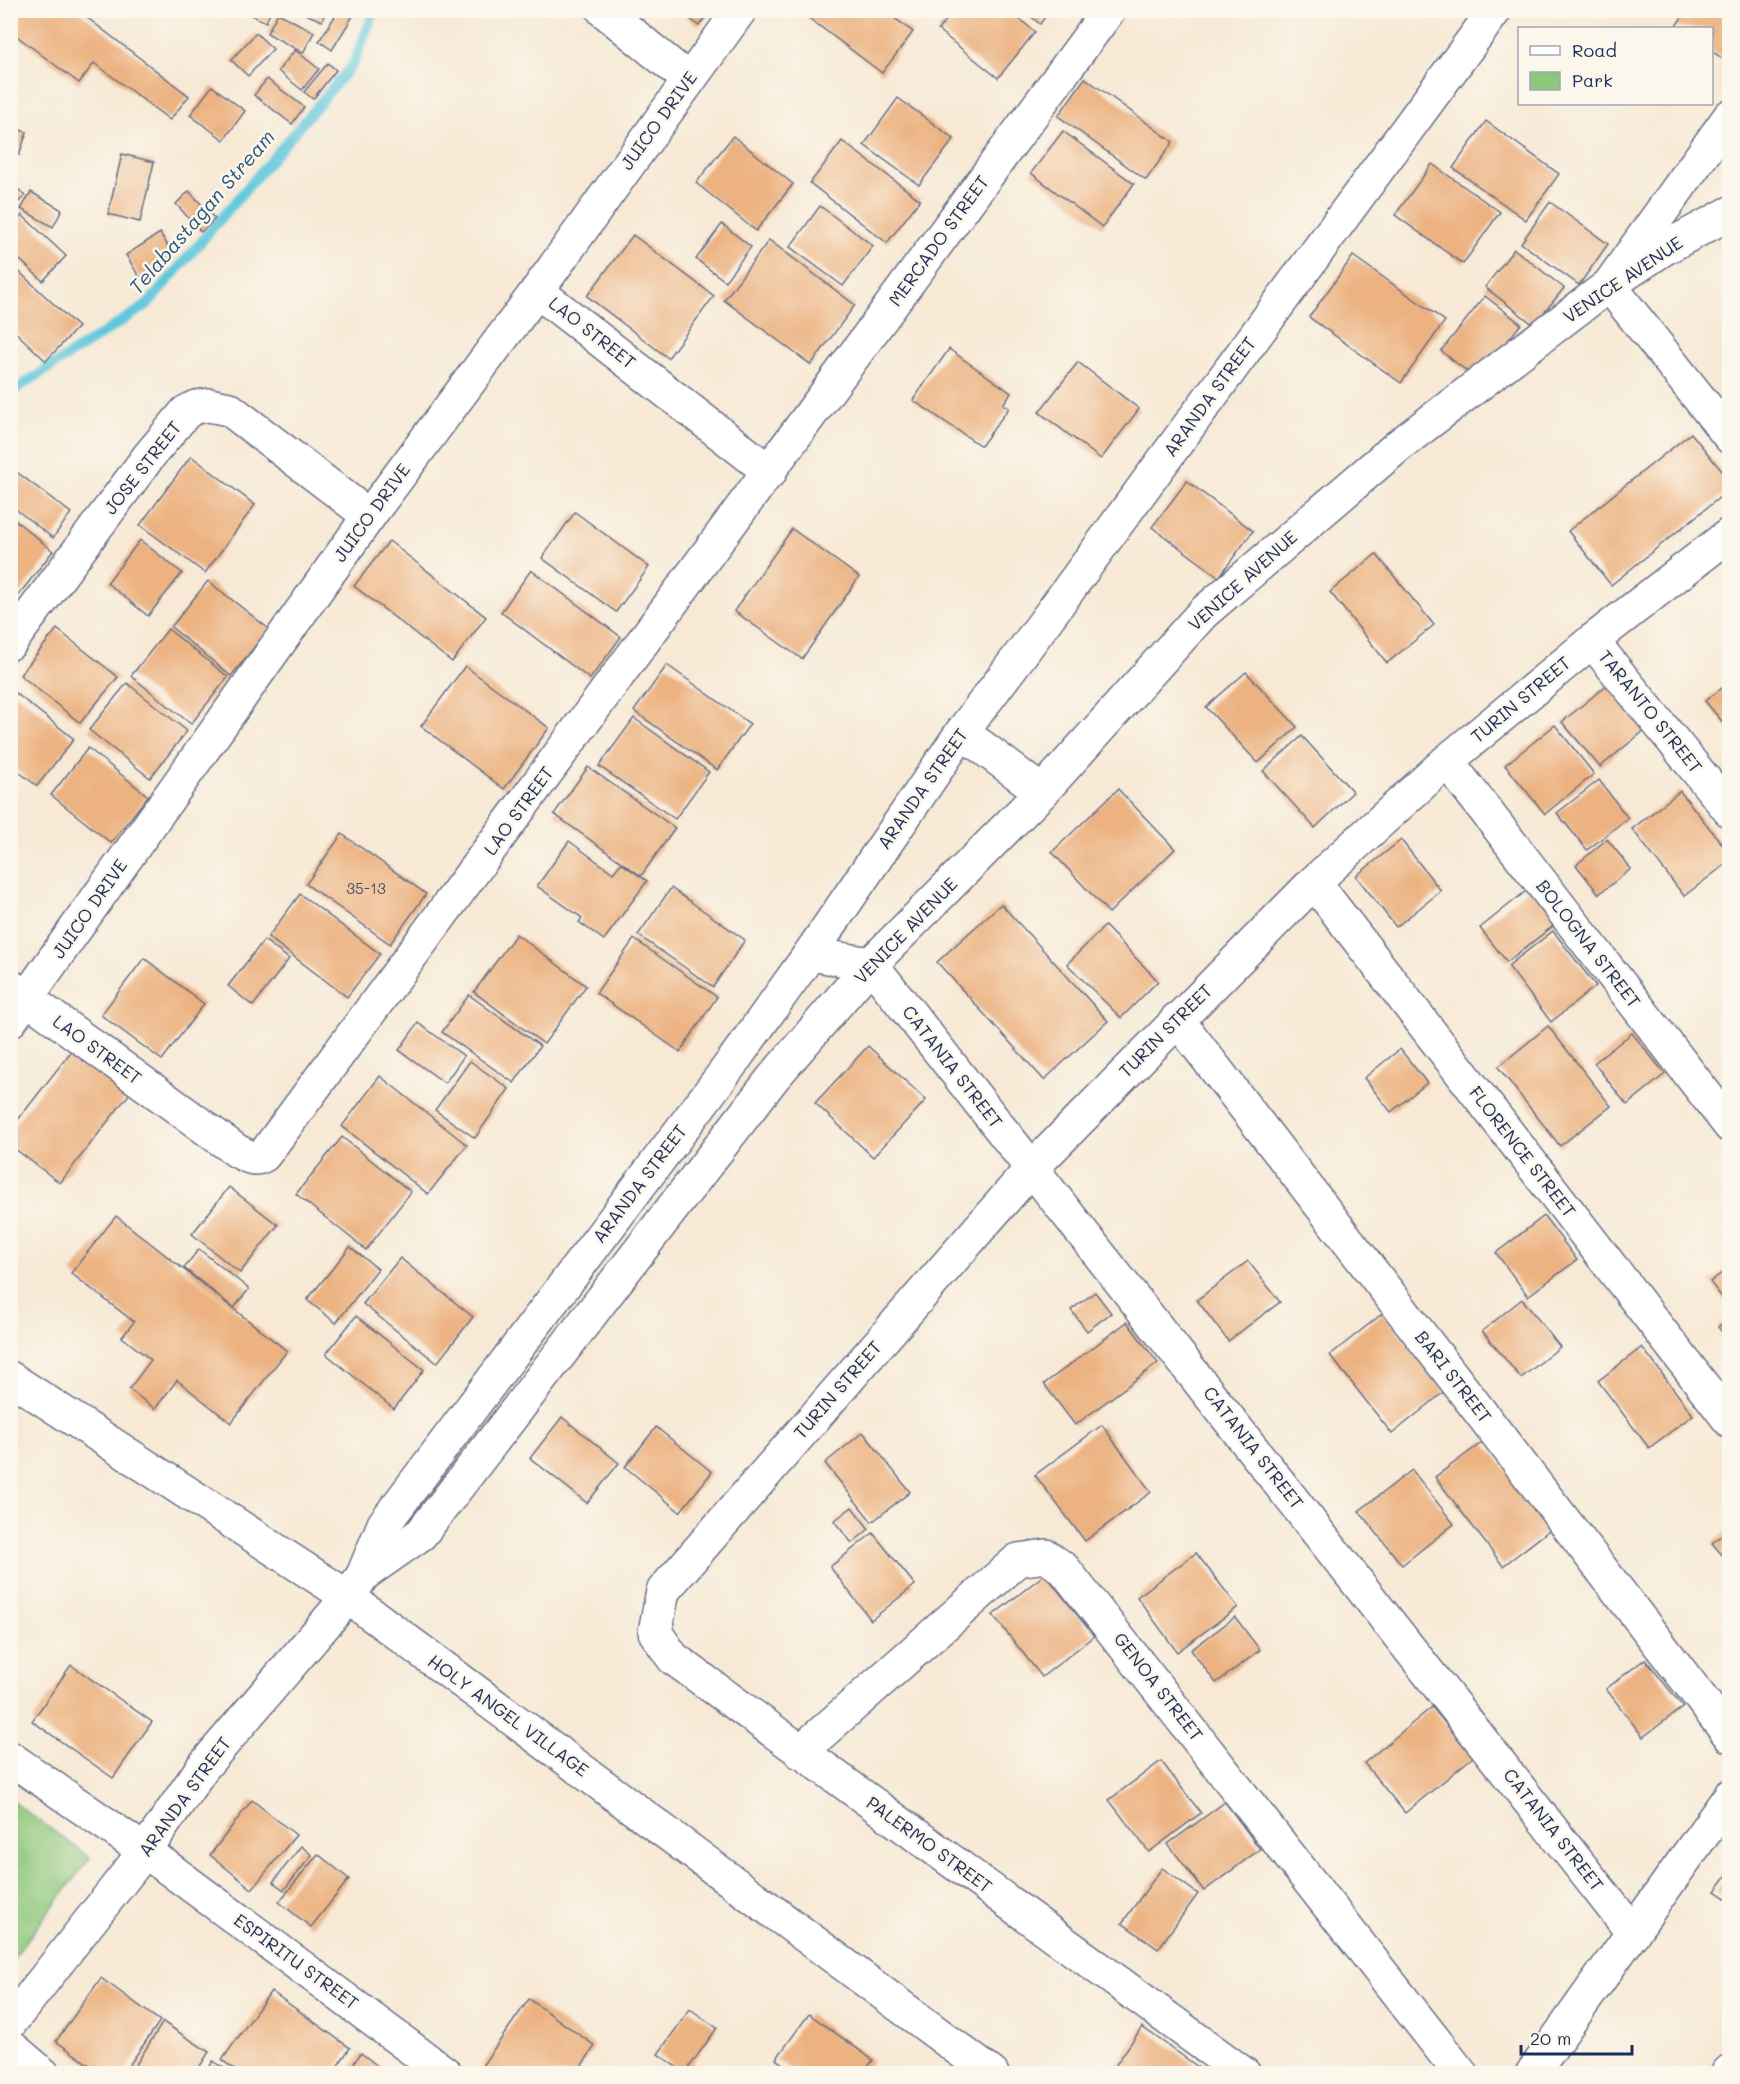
<svg xmlns="http://www.w3.org/2000/svg" width="1740" height="2084" font-family="Mali,sans-serif">
  <style>
    .green { fill: #8dc77b; stroke: #547b6c; stroke-width: 1.5 }
    .lines { fill: none; stroke-linecap: round; stroke-linejoin: round }
    .stream { stroke: #60c7dd; stroke-width: 10 }
    .building { fill: #ecb281 }
    .minor-casing { stroke: #687088; stroke-width: 36 }
    .minor { stroke: #fff; stroke-width: 33 }
    .labels { text-anchor: middle; stroke-width: 5; stroke-linejoin: round; paint-order: stroke }
    .number-label { font-size: 15px; fill: #4f5067 }
    .street-label { font-size: 18px; fill: #1b2f5e; stroke: #fbf7ec }
    .water-label { font-size: 20px; font-style: italic; fill: #2c557e; stroke: #fbf7ec }
  </style>
  <rect width="100%" height="100%" fill="#fbf7ec"/>
  <filter id="ink" filterUnits="userSpaceOnUse"><feTurbulence type="fractalNoise" baseFrequency=".0167" numOctaves="2"/><feDisplacementMap in="SourceGraphic" scale="12" xChannelSelector="R" yChannelSelector="G"/><feConvolveMatrix kernelMatrix="1 2 1 2 8 2 1 2 1" color-interpolation-filters="sRGB"/></filter>
  <filter id="wash" filterUnits="userSpaceOnUse"><feTurbulence type="fractalNoise" baseFrequency=".008" numOctaves="4" result="noise"/><feDisplacementMap in="SourceGraphic" scale="24" xChannelSelector="R" yChannelSelector="G"/><feGaussianBlur stdDeviation="1.35" result="paint"/><feColorMatrix in="noise" values="0 0 0 0 0 0 0 0 0 0 0 0 0 0 0 0 0 1.4 0 .05"/><feComposite in="paint" operator="in"/></filter>
  <g filter="url(#wash)">
    <rect width="100%" height="100%" fill="#f7e9d5"/>
    <polygon class="green" points="11,1800 90,1858 11,1961"/>
    <g class="lines">
      <polyline class="stream" points="10,393 147,305 353,64 375,10"/>
    </g>
    <g id="blocks">
      <g class="building">
        <polygon points="10,10 77,10 189,96 170,120 94,63 79,83 10,31"/>
        <polygon points="240,10 271,10 266,22"/>
        <polygon points="296,10 326,10 322,21"/>
        <polygon points="339,10 346,10 353,16 332,50 319,41"/>
        <polygon points="679,10 711,10 699,26"/>
        <polygon points="809,10 884,10 913,32 882,73 805,15"/>
        <polygon points="954,10 1009,10 1035,32 998,78 938,30"/>
        <polygon points="1023,10 1050,10 1040,24"/>
        <polygon points="1687,10 1730,10 1730,64 1712,51 1712,28 1680,28 1676,26"/>
        <polygon points="278,13 314,32 303,53 267,33"/>
        <polygon points="256,33 273,49 248,76 231,60"/>
        <polygon points="295,50 319,69 302,90 278,71"/>
        <polygon points="328,63 336,70 313,99 304,92"/>
        <polygon points="1085,78 1173,142 1146,180 1058,116"/>
        <polygon points="267,79 304,107 292,124 254,95"/>
        <polygon points="212,86 245,111 224,140 190,115"/>
        <polygon points="898,98 954,139 919,185 864,145"/>
        <polygon points="1486,121 1559,174 1526,220 1453,168"/>
        <polygon points="10,127 27,132 19,155 10,152"/>
        <polygon points="1063,131 1134,184 1102,227 1031,173"/>
        <polygon points="733,136 793,184 756,231 696,183"/>
        <polygon points="842,141 920,200 887,243 810,183"/>
        <polygon points="122,154 154,162 140,222 108,214"/>
        <polygon points="1432,164 1500,212 1463,264 1395,215"/>
        <polygon points="10,181 25,196 10,210"/>
        <polygon points="189,191 215,219 201,232 176,204"/>
        <polygon points="31,192 62,210 53,227 21,209"/>
        <polygon points="1550,202 1608,244 1579,285 1521,243"/>
        <polygon points="820,206 873,246 843,286 790,247"/>
        <polygon points="22,215 66,256 43,281 10,251 10,227"/>
        <polygon points="722,224 751,247 725,281 696,259"/>
        <polygon points="160,233 174,256 140,278 126,255"/>
        <polygon points="633,235 714,296 668,358 587,296"/>
        <polygon points="769,240 855,305 811,365 724,300"/>
        <polygon points="1514,249 1564,288 1534,325 1485,287"/>
        <polygon points="1353,256 1445,321 1401,383 1309,317"/>
        <polygon points="10,263 78,327 46,361 10,327"/>
        <polygon points="1485,296 1521,324 1477,379 1441,351"/>
        <polygon points="949,349 1011,393 1003,404 1009,408 981,446 913,400"/>
        <polygon points="1078,362 1139,409 1101,459 1039,412"/>
        <polygon points="1691,433 1730,481 1730,489 1611,585 1568,531"/>
        <polygon points="191,456 255,505 205,573 140,525"/>
        <polygon points="10,467 71,513 53,538 10,505"/>
        <polygon points="1187,481 1253,531 1219,577 1152,527"/>
        <polygon points="575,512 649,567 616,612 542,558"/>
        <polygon points="10,516 53,551 17,597 10,592"/>
        <polygon points="792,529 859,577 802,659 734,611"/>
        <polygon points="140,540 182,573 148,616 107,583"/>
        <polygon points="389,541 486,617 452,662 354,586"/>
        <polygon points="1376,554 1434,625 1387,663 1330,592"/>
        <polygon points="531,570 621,637 590,679 501,612"/>
        <polygon points="208,581 269,629 231,676 171,627"/>
        <polygon points="57,629 118,677 80,723 20,675"/>
        <polygon points="168,629 228,677 191,724 131,676"/>
        <polygon points="667,665 750,724 717,770 634,711"/>
        <polygon points="465,666 549,728 504,789 421,726"/>
        <polygon points="1246,672 1297,727 1258,763 1206,707"/>
        <polygon points="1730,682 1730,731 1705,701"/>
        <polygon points="127,683 187,731 150,778 89,730"/>
        <polygon points="1608,684 1645,730 1600,767 1562,722"/>
        <polygon points="13,691 74,739 37,786 10,765 10,694"/>
        <polygon points="634,718 709,772 675,819 599,766"/>
        <polygon points="1555,725 1594,774 1545,814 1505,765"/>
        <polygon points="1302,736 1353,792 1315,828 1263,771"/>
        <polygon points="88,748 148,796 111,843 51,795"/>
        <polygon points="588,767 675,828 641,876 554,814"/>
        <polygon points="1599,780 1628,818 1587,850 1557,813"/>
        <polygon points="1118,789 1175,849 1109,913 1052,852"/>
        <polygon points="1680,791 1730,854 1730,861 1684,896 1632,829"/>
        <polygon points="342,834 426,894 390,944 306,884"/>
        <polygon points="1607,839 1631,869 1599,894 1576,865"/>
        <polygon points="1401,840 1441,891 1396,927 1356,876"/>
        <polygon points="569,841 613,873 621,863 647,881 604,940 579,922 582,918 537,886"/>
        <polygon points="1536,883 1563,918 1507,962 1480,928"/>
        <polygon points="671,888 745,940 713,987 638,935"/>
        <polygon points="300,894 380,954 347,997 268,937"/>
        <polygon points="1001,904 1108,1021 1044,1080 937,962"/>
        <polygon points="1105,926 1158,981 1121,1018 1067,964"/>
        <polygon points="1553,931 1596,986 1551,1022 1508,966"/>
        <polygon points="516,934 586,986 544,1044 474,992"/>
        <polygon points="634,939 717,997 680,1052 596,993"/>
        <polygon points="264,940 289,959 253,1006 228,986"/>
        <polygon points="144,958 204,1004 162,1060 101,1015"/>
        <polygon points="469,995 540,1046 514,1083 442,1032"/>
        <polygon points="418,1023 464,1056 445,1083 399,1050"/>
        <polygon points="1548,1026 1611,1106 1560,1146 1498,1067"/>
        <polygon points="1632,1033 1665,1074 1627,1105 1594,1063"/>
        <polygon points="868,1046 926,1100 873,1157 815,1103"/>
        <polygon points="73,1049 130,1093 60,1183 10,1145 10,1130"/>
        <polygon points="1400,1049 1427,1083 1391,1112 1364,1078"/>
        <polygon points="470,1061 509,1089 475,1138 435,1110"/>
        <polygon points="380,1076 467,1145 428,1194 342,1126"/>
        <polygon points="342,1137 411,1192 366,1250 296,1194"/>
        <polygon points="229,1187 278,1225 240,1273 192,1234"/>
        <polygon points="116,1216 287,1351 231,1423 177,1380 155,1409 129,1389 151,1360 122,1337 134,1322 71,1273"/>
        <polygon points="1544,1216 1577,1260 1528,1296 1496,1253"/>
        <polygon points="350,1247 378,1269 336,1323 307,1300"/>
        <polygon points="199,1249 249,1289 234,1308 184,1268"/>
        <polygon points="400,1258 473,1317 437,1363 363,1304"/>
        <polygon points="1248,1261 1280,1302 1228,1341 1197,1300"/>
        <polygon points="1730,1267 1730,1296 1724,1300 1710,1282"/>
        <polygon points="1095,1292 1111,1313 1087,1331 1071,1310"/>
        <polygon points="1522,1299 1560,1347 1521,1378 1482,1331"/>
        <polygon points="1383,1313 1445,1391 1392,1434 1330,1355"/>
        <polygon points="356,1316 424,1370 394,1409 326,1354"/>
        <polygon points="1730,1318 1730,1342 1718,1327"/>
        <polygon points="1127,1322 1158,1363 1075,1425 1044,1384"/>
        <polygon points="1642,1347 1693,1415 1649,1448 1598,1381"/>
        <polygon points="562,1417 619,1463 587,1503 530,1458"/>
        <polygon points="1102,1425 1151,1492 1085,1541 1035,1475"/>
        <polygon points="656,1427 712,1472 680,1512 625,1467"/>
        <polygon points="863,1432 910,1492 872,1522 825,1463"/>
        <polygon points="1484,1441 1551,1529 1503,1566 1435,1477"/>
        <polygon points="1412,1470 1454,1524 1402,1565 1359,1511"/>
        <polygon points="852,1507 869,1529 852,1543 834,1521"/>
        <polygon points="1730,1529 1730,1564 1712,1543"/>
        <polygon points="873,1533 915,1585 871,1620 830,1567"/>
        <polygon points="1196,1553 1238,1607 1177,1652 1137,1597"/>
        <polygon points="1045,1574 1094,1636 1042,1677 993,1615"/>
        <polygon points="1235,1617 1260,1650 1216,1683 1191,1650"/>
        <polygon points="1645,1659 1683,1707 1643,1737 1606,1689"/>
        <polygon points="71,1665 152,1722 113,1778 32,1721"/>
        <polygon points="1432,1707 1473,1757 1405,1813 1364,1763"/>
        <polygon points="1161,1761 1201,1813 1149,1852 1109,1800"/>
        <polygon points="252,1800 296,1835 252,1889 210,1855"/>
        <polygon points="1225,1802 1260,1849 1204,1891 1168,1844"/>
        <polygon points="301,1846 312,1855 284,1890 273,1882"/>
        <polygon points="318,1854 349,1879 311,1927 279,1902"/>
        <polygon points="1162,1868 1198,1894 1158,1949 1122,1923"/>
        <polygon points="1730,1871 1730,1901 1715,1891"/>
        <polygon points="101,1978 160,2021 123,2074 102,2074 56,2041"/>
        <polygon points="271,1991 350,2048 332,2074 241,2074 222,2060"/>
        <polygon points="529,1999 595,2046 576,2074 493,2074 482,2066"/>
        <polygon points="690,2009 717,2028 685,2073 658,2054"/>
        <polygon points="809,2014 873,2060 863,2074 796,2074 776,2059"/>
        <polygon points="163,2022 209,2052 195,2074 130,2074"/>
        <polygon points="1142,2027 1208,2074 1119,2074 1113,2069"/>
        <polygon points="361,2053 388,2074 346,2074"/>
        <polygon points="213,2061 233,2074 205,2074"/>
      </g>
    </g>
  </g>
  <g filter="url(#ink)">
    <use href="#blocks" fill-opacity="0" stroke="#687088" stroke-width="1.5"/>
    <g class="lines">
      <defs>
        <g id="minor">
          <polyline points="603,10 689,80"/>
          <polyline points="1730,116 1609,285 1730,437"/>
          <polyline points="537,291 770,472"/>
          <polyline points="1592,641 1730,811"/>
          <polyline points="10,643 149,456 186,412 196,407 209,405 229,409 369,516"/>
          <polyline points="962,732 1042,792"/>
          <polyline points="1447,761 1730,1126"/>
          <polyline points="1314,882 1730,1421"/>
          <polyline points="810,954 871,964"/>
          <polyline points="871,964 1633,1933"/>
          <path d="M10,986L237,1151C246,1155 254,1162 264,1155L1109,10"/>
          <polyline points="1177,1019 1730,1736"/>
          <polyline points="10,1021 369,516 537,291 740,10"/>
          <polyline points="10,1378 348,1597 992,2074"/>
          <polyline points="364,1574 421,1534 773,1078 871,964 1042,792 1203,613 1398,446 1609,285 1663,249 1730,213"/>
          <polyline points="800,1752 1018,1560 1046,1556 1064,1569 1461,2074"/>
          <polyline points="10,1758 145,1851 446,2074"/>
          <polyline points="10,2023 145,1851 202,1768 348,1597 363,1575 384,1524 731,1064 810,954 962,732 1024,650 1495,10"/>
          <polyline points="10,2046 43,2074"/>
          <polyline points="1244,2074 673,1658 655,1632 663,1591 1032,1168 1314,882 1447,761 1592,641 1730,534"/>
          <polyline points="1532,2074 1730,1796"/>
          <polyline points="1727,2074 1730,2071"/>
        </g>
      </defs>
      <use href="#minor" class="minor-casing"/>
      <use href="#minor" class="minor"/>
    </g>
  </g>
  <g class="labels">
    <g class="number-label">
      <text x="366" y="894">35-13</text>
    </g>
    <g class="street-label">
      <text transform="translate(659 121) rotate(-54)" y="6">JUICO DRIVE</text>
      <text transform="translate(939 241) rotate(-54)" y="6">MERCADO STREET</text>
      <text transform="translate(1623 280) rotate(-34)" y="6">VENICE AVENUE</text>
      <text transform="translate(592 333) rotate(38)" y="6">LAO STREET</text>
      <text transform="translate(1210 397) rotate(-54)" y="6">ARANDA STREET</text>
      <text transform="translate(143 468) rotate(-52)" y="6">JOSE STREET</text>
      <text transform="translate(372 513) rotate(-54)" y="6">JUICO DRIVE</text>
      <text transform="translate(1243 581) rotate(-42)" y="6">VENICE AVENUE</text>
      <text transform="translate(1521 700) rotate(-40)" y="6">TURIN STREET</text>
      <text transform="translate(1650 712) rotate(51)" y="6">TARANTO STREET</text>
      <text transform="translate(923 789) rotate(-55)" y="6">ARANDA STREET</text>
      <text transform="translate(519 811) rotate(-54)" y="6">LAO STREET</text>
      <text transform="translate(90 909) rotate(-55)" y="6">JUICO DRIVE</text>
      <text transform="translate(906 931) rotate(-46)" y="6">VENICE AVENUE</text>
      <text transform="translate(1588 944) rotate(52)" y="6">BOLOGNA STREET</text>
      <text transform="translate(1166 1031) rotate(-45)" y="6">TURIN STREET</text>
      <text transform="translate(97 1050) rotate(36)" y="6">LAO STREET</text>
      <text transform="translate(952 1067) rotate(52)" y="6">CATANIA STREET</text>
      <text transform="translate(1522 1152) rotate(52)" y="6">FLORENCE STREET</text>
      <text transform="translate(640 1184) rotate(-53)" y="6">ARANDA STREET</text>
      <text transform="translate(1453 1377) rotate(52)" y="6">BARI STREET</text>
      <text transform="translate(838 1390) rotate(-49)" y="6">TURIN STREET</text>
      <text transform="translate(1253 1448) rotate(52)" y="6">CATANIA STREET</text>
      <text transform="translate(1158 1687) rotate(52)" y="6">GENOA STREET</text>
      <text transform="translate(508 1716) rotate(36)" y="6">HOLY ANGEL VILLAGE</text>
      <text transform="translate(185 1797) rotate(-54)" y="6">ARANDA STREET</text>
      <text transform="translate(1553 1830) rotate(52)" y="6">CATANIA STREET</text>
      <text transform="translate(929 1845) rotate(36)" y="6">PALERMO STREET</text>
      <text transform="translate(296 1962) rotate(36)" y="6">ESPIRITU STREET</text>
    </g>
    <g class="water-label">
      <text transform="translate(202 212) rotate(-49)" y="7">Telabastagan Stream</text>
    </g>
  </g>
  <rect width="1740" height="2084" fill="none" stroke="#fbf7ec" stroke-width="36"/>
  <rect x="1518" y="27" width="195" height="78" fill="#fbf7ec" stroke="#a1a7b3" stroke-width="1.5"/>
  <rect x="1530" y="46" width="30" height="9" fill="#ffffff" stroke="#a1a7b3" stroke-width="1.5"/>
  <text x="1572" y="57" font-size="18" fill="#1b2f5e">Road</text>
  <rect x="1530" y="72" width="30" height="18" fill="#8dc77b" stroke="#a1a7b3" stroke-width="1.5"/>
  <text x="1572" y="87" font-size="18" fill="#1b2f5e">Park</text>
  <path d="M1521 2045v9h111v-9" fill="none" stroke="#1b2f5e" stroke-width="3"/>
  <text x="1530" y="2045" font-size="18" fill="#1b2f5e" stroke="#fbf7ec" stroke-width="4.5" paint-order="stroke">20 m</text>
</svg>
